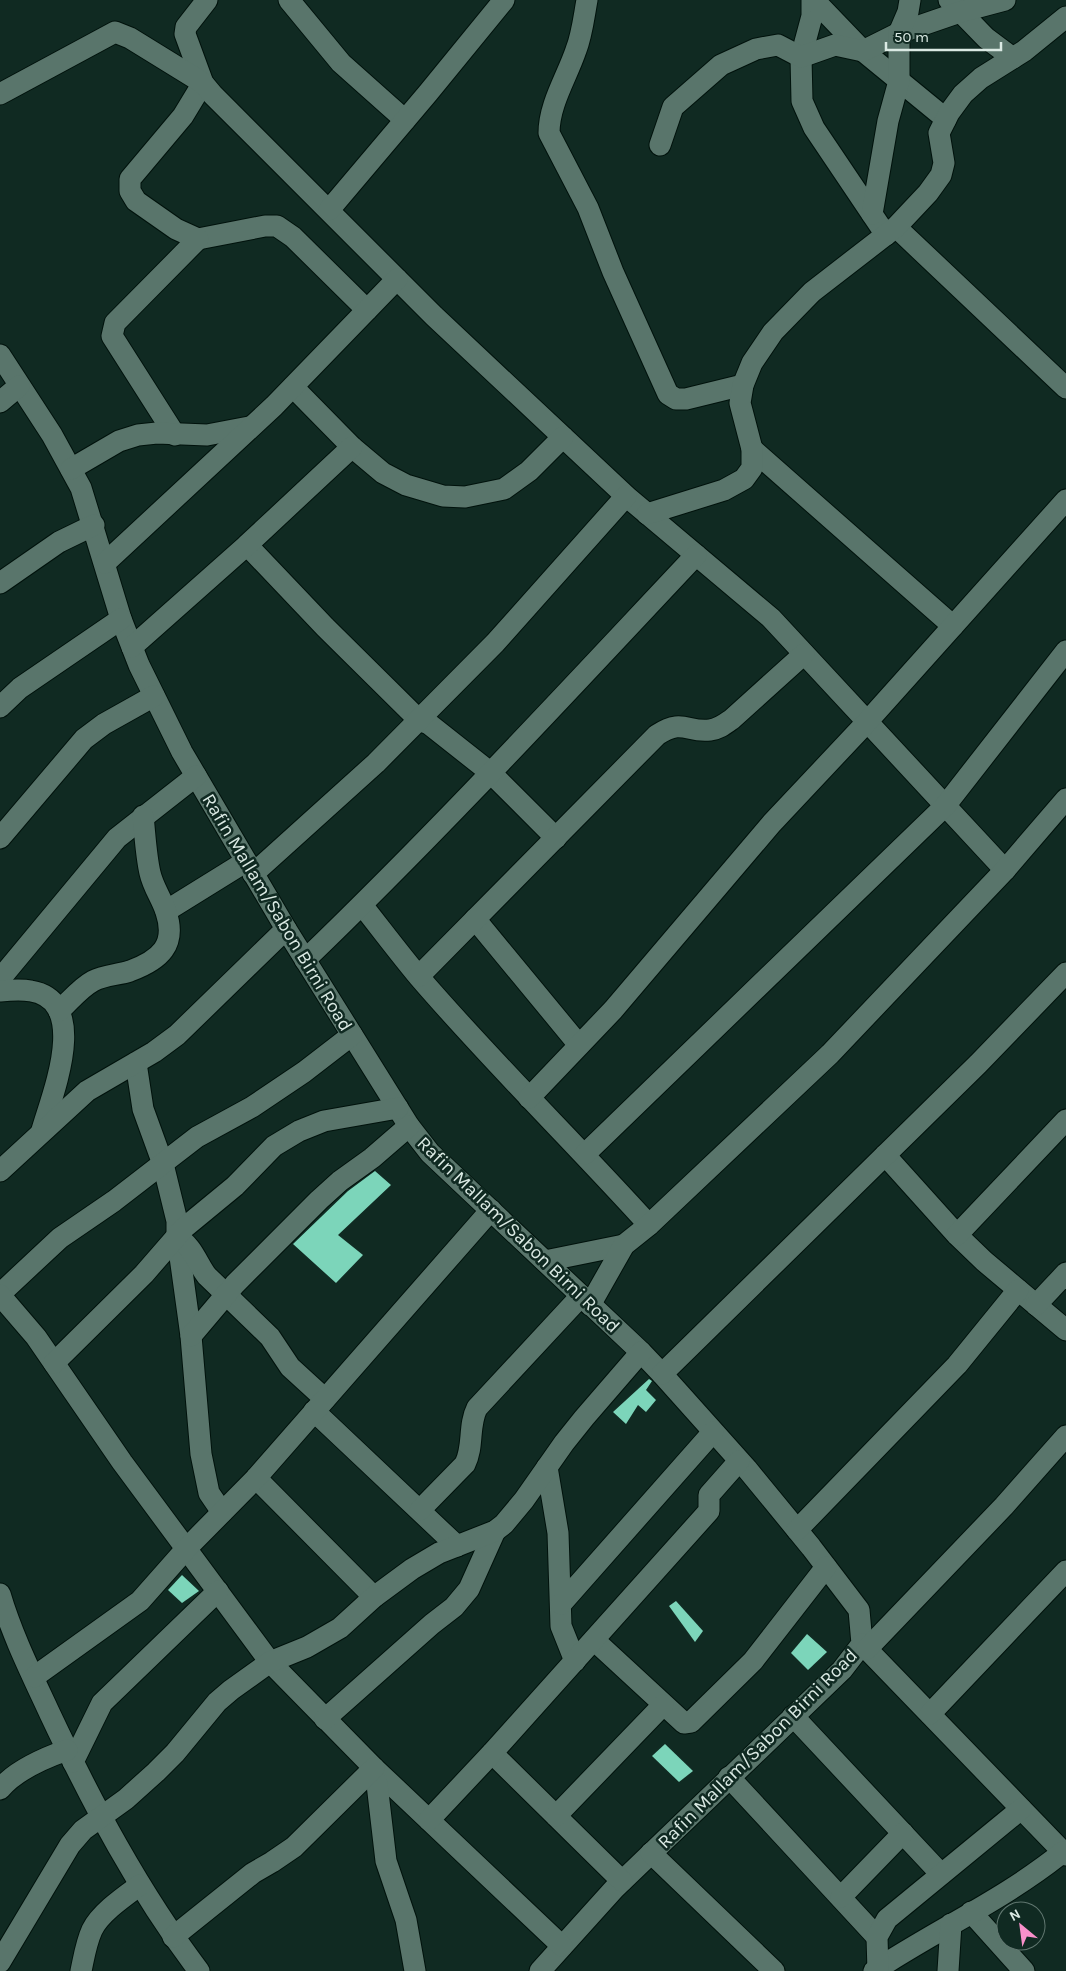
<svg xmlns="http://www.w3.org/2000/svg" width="1066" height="1971" font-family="Karla,sans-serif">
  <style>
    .building { fill: #7cd5ba }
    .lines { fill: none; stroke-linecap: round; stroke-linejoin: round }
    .minor-casing { stroke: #00120c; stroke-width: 23 }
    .minor { stroke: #59756b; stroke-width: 21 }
    .labels { text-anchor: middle; stroke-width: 5; stroke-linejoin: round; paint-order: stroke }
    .street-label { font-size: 19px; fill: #dbeae4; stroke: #102a22 }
  </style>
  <rect width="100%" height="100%" fill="#102a22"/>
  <g class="building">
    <polygon points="375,1171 391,1185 338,1235 363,1255 336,1283 293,1244 348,1191"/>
    <polygon points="649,1379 652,1381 646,1390 656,1400 646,1412 638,1405 626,1424 613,1412"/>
    <polygon points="182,1575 199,1591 182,1603 168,1590"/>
    <polygon points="676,1601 703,1631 695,1642 669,1606"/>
    <polygon points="807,1634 827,1652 808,1670 791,1653"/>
    <polygon points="665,1744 693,1771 679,1782 652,1756"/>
  </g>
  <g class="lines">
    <defs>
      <g id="minor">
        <polyline points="207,0 186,27 185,34 203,83 183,116 130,179 130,191 136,201 176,229 198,239 265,226 277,226 293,237 367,310"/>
        <polyline points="289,0 341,63 405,120"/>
        <path d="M587,0C584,16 582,35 576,50C567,77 549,104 549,133L588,208L613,272L668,394L676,399H686L743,385"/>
        <polyline points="812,0 812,16 801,57 802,101 814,128 886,235"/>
        <polyline points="814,0 863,51 946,119"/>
        <polyline points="949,0 986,38 1013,58"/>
        <polyline points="0,94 115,32 130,38 203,83 213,95 434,316 563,437 626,496 771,618 1005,870"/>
        <polyline points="660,145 673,107 721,65 756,49 778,45 801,57 835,45 863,51 899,33 960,12 1005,0"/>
        <polyline points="329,210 428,93 504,0"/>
        <polyline points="872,214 888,121 899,81 899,33 908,12 910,0"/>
        <polyline points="896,227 1066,388"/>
        <polyline points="0,355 52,435 81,488 121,619 139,665 182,752 286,929 409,1126 430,1153 641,1352 662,1374 747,1469 811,1547 859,1610 862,1644 842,1670 614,1889 540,1971"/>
        <polyline points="293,387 352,447 383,473 406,485 443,496 465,497 504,489 529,471 563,437"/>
        <polyline points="0,402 19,386"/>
        <polyline points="175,435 112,336 115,323 198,239"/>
        <polyline points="752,449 953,626"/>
        <polyline points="71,469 119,441 138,435 157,433 207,435 249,427"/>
        <polyline points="647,514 724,490 744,479 752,468 752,449 740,403 743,385 752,363 773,332 812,292 896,227 928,193 941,175 944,163 939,133 949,113 963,94 981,78 1024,51 1066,17"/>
        <polyline points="247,545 325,627 419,720 429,724 491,773 556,838"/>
        <polyline points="105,563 274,406 397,279"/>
        <polyline points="0,583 59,542 94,525"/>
        <polyline points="132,647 247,545 352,447"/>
        <polyline points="0,707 20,688 121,619"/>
        <polyline points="0,838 84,739 104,724 154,696"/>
        <polyline points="253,874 376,763 495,643 626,496"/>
        <path d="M362,905C381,929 399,953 419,977C492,1062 573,1141 649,1225"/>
        <polyline points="166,911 245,862"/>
        <polyline points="475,919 579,1045"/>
        <path d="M305,960C440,830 567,692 696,555"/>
        <path d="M419,976L657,735C683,718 687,733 710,730C719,729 725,724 732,719L804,654"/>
        <polyline points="0,979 117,838 196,776"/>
        <path d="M0,991C10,990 21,989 31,991C91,1001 52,1095 42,1130"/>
        <path d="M59,1011C70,1001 80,988 93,981C104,975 118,975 130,971C160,960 177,945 166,912C162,899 153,887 150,873C146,856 145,834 143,816"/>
        <polyline points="136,1063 143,1109 163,1164 177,1221 177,1235 191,1336 201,1454 209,1493 222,1512"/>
        <polyline points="529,1098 613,1010 772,823 867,722 1066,500"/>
        <polyline points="585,1154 945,806 1066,651"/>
        <polyline points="885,1155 957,1235 984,1261 1066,1330"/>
        <polyline points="0,1171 87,1091 154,1052 177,1035 286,929"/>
        <polyline points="957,1235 1066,1120"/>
        <path d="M178,1239C192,1244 198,1265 207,1276L270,1337L290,1367L325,1399"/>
        <polyline points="545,1261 624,1245"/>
        <polyline points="0,1294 60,1238 114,1201 197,1137 252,1107 304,1072 352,1035"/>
        <polyline points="0,1295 36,1337 122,1462 270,1662 374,1768 562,1946"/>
        <polyline points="590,1305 624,1245 649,1225 830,1054 1005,870 1066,799"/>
        <polyline points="1036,1305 1066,1273"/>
        <polyline points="191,1336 235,1284 319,1200 340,1181 372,1158 409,1126"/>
        <polyline points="54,1363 144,1274 184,1228 235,1186 274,1146 299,1131 324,1121 398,1108"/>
        <polyline points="662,1374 978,1064 1066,973"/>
        <polyline points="314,1411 457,1546"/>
        <polyline points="547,1467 558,1533 561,1626 575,1661"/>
        <polyline points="256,1478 374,1597"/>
        <path d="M420,1510L465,1464C474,1446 468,1426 477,1408L581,1296"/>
        <polyline points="797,1530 957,1365 1018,1290"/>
        <path d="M0,1594C12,1635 32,1675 50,1714C92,1803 139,1892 199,1971"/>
        <polyline points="561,1604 713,1432"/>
        <polyline points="594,1640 684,1723 691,1722 753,1661 826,1567"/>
        <polyline points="862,1644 1066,1855"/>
        <polyline points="867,1649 1004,1506 1066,1436"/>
        <polyline points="34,1677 140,1601 186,1549 256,1478 491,1210"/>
        <polyline points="930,1714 1066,1571"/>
        <polyline points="793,1716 941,1874"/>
        <polyline points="325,1719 432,1624 454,1607 469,1589 495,1531"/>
        <polyline points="492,1753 622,1881"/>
        <polyline points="73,1762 102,1703 218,1591"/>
        <polyline points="371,1771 377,1784 386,1861 406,1920 415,1971"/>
        <polyline points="729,1777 877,1937"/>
        <path d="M0,1789C16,1770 44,1758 67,1750"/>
        <polyline points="556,1816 663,1705"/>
        <polyline points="429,1820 492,1753 709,1511 709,1495 739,1461"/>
        <polyline points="651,1853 774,1971"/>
        <polyline points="841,1897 903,1833"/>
        <polyline points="971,1912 1024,1971"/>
        <polyline points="173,1937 253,1873 272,1862 294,1847 374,1768"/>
        <polyline points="0,1962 70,1845 83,1830 126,1799 156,1772 175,1753 217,1702 231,1690 270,1662 307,1647 340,1628 374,1597 412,1569 439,1553 495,1531 504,1524 524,1500 564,1443 584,1418 641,1352"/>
        <path d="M81,1971C84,1957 86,1943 92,1930C100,1913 125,1896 140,1885"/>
        <path d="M874,1971C936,1930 1005,1899 1063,1852"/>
        <polyline points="878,1971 877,1937 887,1919 1021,1809"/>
        <polyline points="948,1971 951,1924"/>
      </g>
    </defs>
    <use href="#minor" class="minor-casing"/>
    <use href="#minor" class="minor"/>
  </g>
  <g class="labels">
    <g class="street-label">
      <text transform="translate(278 912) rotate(59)" y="7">Rafin Mallam/Sabon Birni Road</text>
      <text transform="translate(519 1234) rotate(44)" y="7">Rafin Mallam/Sabon Birni Road</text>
      <text transform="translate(757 1748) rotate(-45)" y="7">Rafin Mallam/Sabon Birni Road</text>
    </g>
  </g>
  <g transform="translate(1021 1926) rotate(331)"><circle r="24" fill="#102a22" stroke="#617770"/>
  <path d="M0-4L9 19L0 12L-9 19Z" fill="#f890ca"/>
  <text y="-8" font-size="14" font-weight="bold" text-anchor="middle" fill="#dbeae4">N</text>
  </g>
  <path d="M886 42v8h115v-8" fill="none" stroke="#dbeae4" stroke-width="2.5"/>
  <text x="894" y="42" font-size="15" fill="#dbeae4" stroke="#102a22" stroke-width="4" paint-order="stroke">50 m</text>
</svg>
